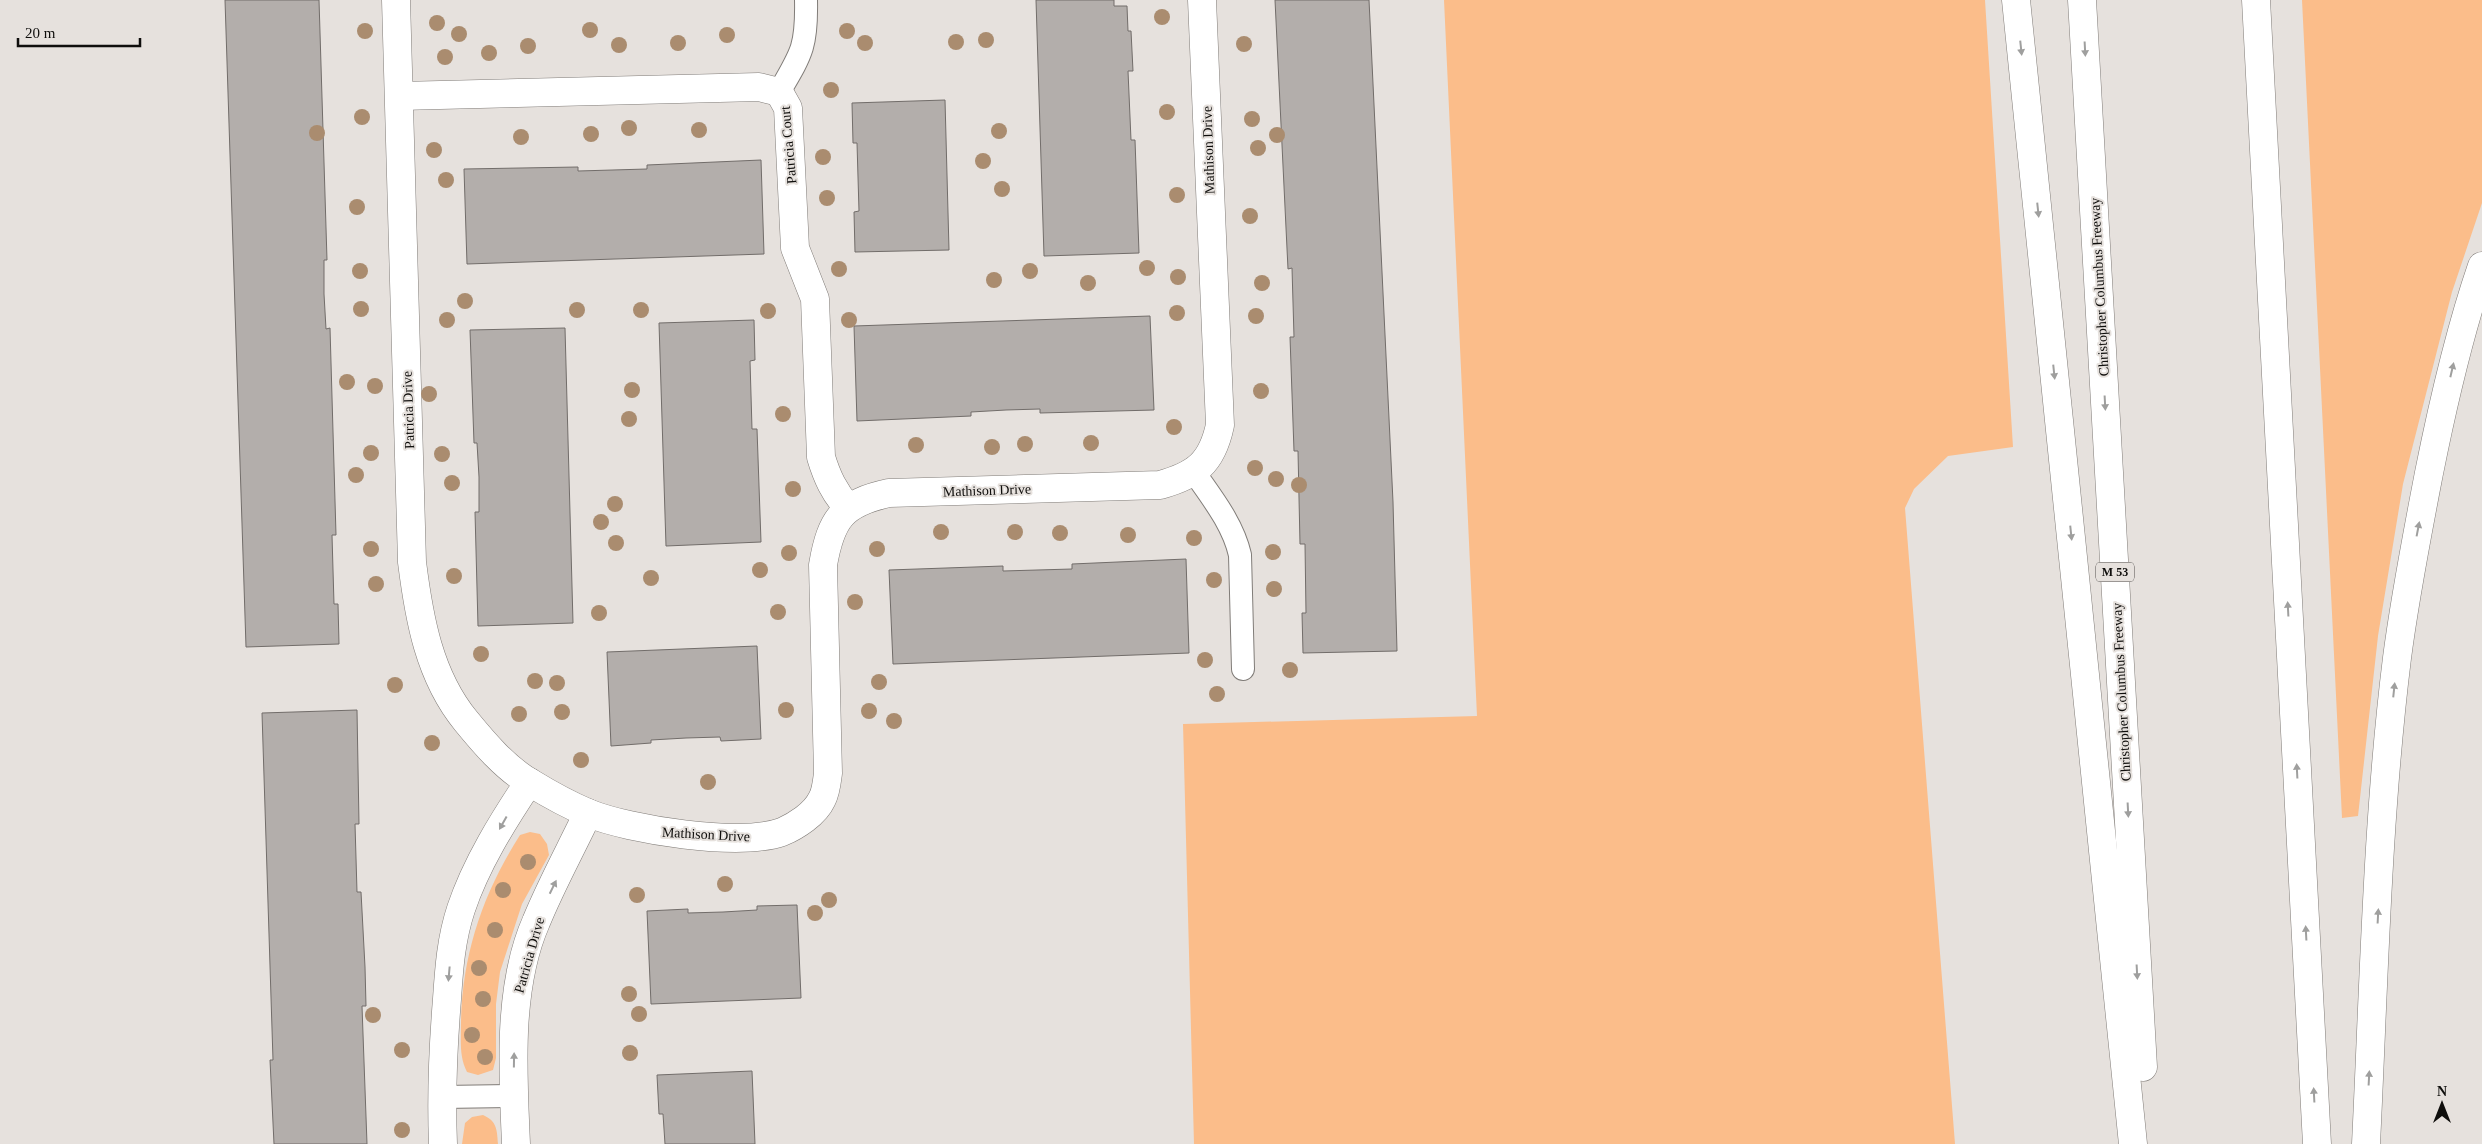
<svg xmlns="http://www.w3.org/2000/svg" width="2482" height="1144" font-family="'Times New Roman',serif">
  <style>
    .green { fill: #fbbd8a }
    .building { fill: #b3aeab; stroke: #726d6a }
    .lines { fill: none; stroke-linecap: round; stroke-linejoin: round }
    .lane-casing { stroke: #807c78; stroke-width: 24 }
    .street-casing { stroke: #807c78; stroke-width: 29 }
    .highway-casing { stroke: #807c78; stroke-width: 29 }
    .lane { stroke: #fff; stroke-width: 22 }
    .street { stroke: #fff; stroke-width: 28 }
    .highway { stroke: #fff; stroke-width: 28 }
    .tree { fill: #aa8c6f }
    .oneway { fill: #9f9f9e }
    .labels { text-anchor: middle; stroke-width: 4; stroke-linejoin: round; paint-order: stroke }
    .shield { fill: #e6e1dd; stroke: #504d4b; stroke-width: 1 }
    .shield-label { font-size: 12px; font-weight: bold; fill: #0f0e0c }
    .street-label { font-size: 14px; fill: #0f0e0c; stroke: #e6e1dd }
  </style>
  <rect width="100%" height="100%" fill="#e6e1dd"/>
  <g class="green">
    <polygon points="1444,0 1985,0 2013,447 1948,456 1914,489 1905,508 1955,1144 1194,1144 1183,724 1477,716"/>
    <polygon points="2302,0 2482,0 2482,203 2452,292 2403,484 2378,636 2358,816 2342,818"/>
    <path d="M530,832L540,834L547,844L549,855L522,904L500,972L496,1004V1058L493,1070L478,1075L467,1072C459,1056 461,1041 461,1023C462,954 483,893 520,835Z"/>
    <path d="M483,1115C497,1121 497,1130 498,1144H462L465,1123L472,1117Z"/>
  </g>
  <g class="building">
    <polygon points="225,0 319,0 327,260 324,260 324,294 326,329 330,328 336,535 332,535 333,570 334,604 338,604 339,644 246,647"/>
    <polygon points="1036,0 1114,0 1114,6 1127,6 1128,31 1131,31 1133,71 1128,71 1131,140 1135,140 1139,253 1044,256"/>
    <polygon points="1275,0 1369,0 1393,502 1397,651 1303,653 1302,613 1306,613 1305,544 1300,544 1298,451 1294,451 1290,337 1294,337 1292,268 1288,269"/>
    <polygon points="945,100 949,250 855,252 854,212 859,211 857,143 853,143 852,103"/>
    <polygon points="761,160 764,254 467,264 464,169 578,167 578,171 647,169 647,165"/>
    <polygon points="1150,316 1154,410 1040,413 1040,409 1006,410 971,412 971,416 857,421 854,326"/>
    <polygon points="754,320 755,360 750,361 752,429 757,429 761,542 666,546 659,323"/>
    <polygon points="565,328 573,623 478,626 475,512 479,512 479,477 477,443 474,443 470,330"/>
    <polygon points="1186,559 1189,653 893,664 889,570 1003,566 1003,571 1072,569 1072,564"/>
    <polygon points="757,646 761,739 721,741 720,737 686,738 651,740 651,743 611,746 607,652"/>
    <polygon points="357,710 359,824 355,824 357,892 361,892 365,967 366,1006 362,1006 367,1144 274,1144 270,1060 273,1060 262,713"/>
    <polygon points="797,905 801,998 651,1004 647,911 688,909 688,913 723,912 757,910 757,906"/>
    <polygon points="752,1071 755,1144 665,1144 663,1114 659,1114 657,1075"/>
  </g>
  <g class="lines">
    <defs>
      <g id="lane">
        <path d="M779,92C802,53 807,46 806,0"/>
        <path d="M1194,472C1212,498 1233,524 1240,555L1243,669"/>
        <polyline points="442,1097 514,1096"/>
      </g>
      <g id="street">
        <path d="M396,0L412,562C419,618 429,676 466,721C484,743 506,769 531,783C549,794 569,805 588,813C630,830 739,847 782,832C796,826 815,814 822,799C826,792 827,781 828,773L823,565C831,518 843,503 889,493L1160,485C1196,475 1212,463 1220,425L1202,0"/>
        <path d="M400,96L759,87L779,92L788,108L795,248L815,299L821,457C827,477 834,492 848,508"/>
        <path d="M443,1144C441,1095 443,1048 447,999C449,969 451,939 461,909C476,864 503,821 529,782"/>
        <path d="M516,1144C513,1074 507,988 536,922C551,885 571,849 588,813"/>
      </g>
      <g id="highway">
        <polyline points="2016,0 2133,1144"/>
        <polyline points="2082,0 2143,1067"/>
        <polyline points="2256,0 2317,1144"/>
        <path d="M2366,1144C2374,982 2377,819 2397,658C2405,596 2417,535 2429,473C2443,403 2459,333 2482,266"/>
      </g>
    </defs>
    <use href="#lane" class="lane-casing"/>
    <use href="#street" class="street-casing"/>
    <use href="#highway" class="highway-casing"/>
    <use href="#lane" class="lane"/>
    <use href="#street" class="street"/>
    <use href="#highway" class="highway"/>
  </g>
  <g class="tree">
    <circle cx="1162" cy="17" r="8"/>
    <circle cx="437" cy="23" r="8"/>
    <circle cx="590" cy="30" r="8"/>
    <circle cx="365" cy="31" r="8"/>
    <circle cx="847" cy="31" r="8"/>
    <circle cx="459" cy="34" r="8"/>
    <circle cx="727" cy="35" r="8"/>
    <circle cx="986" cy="40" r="8"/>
    <circle cx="956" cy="42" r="8"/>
    <circle cx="678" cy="43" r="8"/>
    <circle cx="865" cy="43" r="8"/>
    <circle cx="1244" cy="44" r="8"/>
    <circle cx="619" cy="45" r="8"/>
    <circle cx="528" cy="46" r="8"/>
    <circle cx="489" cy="53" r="8"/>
    <circle cx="445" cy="57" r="8"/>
    <circle cx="831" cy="90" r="8"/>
    <circle cx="1167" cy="112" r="8"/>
    <circle cx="362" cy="117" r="8"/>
    <circle cx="1252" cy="119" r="8"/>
    <circle cx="629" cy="128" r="8"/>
    <circle cx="699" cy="130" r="8"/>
    <circle cx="999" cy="131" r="8"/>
    <circle cx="317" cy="133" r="8"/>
    <circle cx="591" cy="134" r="8"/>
    <circle cx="1277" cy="135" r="8"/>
    <circle cx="521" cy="137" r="8"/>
    <circle cx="1258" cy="148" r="8"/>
    <circle cx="434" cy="150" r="8"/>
    <circle cx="823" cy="157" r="8"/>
    <circle cx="983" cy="161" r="8"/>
    <circle cx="446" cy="180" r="8"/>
    <circle cx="1002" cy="189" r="8"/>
    <circle cx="1177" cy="195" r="8"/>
    <circle cx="827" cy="198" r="8"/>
    <circle cx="357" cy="207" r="8"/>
    <circle cx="1250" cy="216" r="8"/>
    <circle cx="1147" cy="268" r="8"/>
    <circle cx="839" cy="269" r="8"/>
    <circle cx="360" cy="271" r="8"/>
    <circle cx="1030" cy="271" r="8"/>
    <circle cx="1178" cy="277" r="8"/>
    <circle cx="994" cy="280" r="8"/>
    <circle cx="1088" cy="283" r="8"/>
    <circle cx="1262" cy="283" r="8"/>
    <circle cx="465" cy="301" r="8"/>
    <circle cx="361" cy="309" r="8"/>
    <circle cx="577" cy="310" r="8"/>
    <circle cx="641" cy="310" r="8"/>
    <circle cx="768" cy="311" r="8"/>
    <circle cx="1177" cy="313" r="8"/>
    <circle cx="1256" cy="316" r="8"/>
    <circle cx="447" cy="320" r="8"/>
    <circle cx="849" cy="320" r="8"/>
    <circle cx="347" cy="382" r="8"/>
    <circle cx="375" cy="386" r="8"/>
    <circle cx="632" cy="390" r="8"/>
    <circle cx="1261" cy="391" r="8"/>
    <circle cx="429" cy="394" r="8"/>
    <circle cx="783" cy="414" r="8"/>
    <circle cx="629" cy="419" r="8"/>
    <circle cx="1174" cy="427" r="8"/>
    <circle cx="1091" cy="443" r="8"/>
    <circle cx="1025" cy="444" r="8"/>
    <circle cx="916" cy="445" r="8"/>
    <circle cx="992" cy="447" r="8"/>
    <circle cx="371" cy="453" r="8"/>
    <circle cx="442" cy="454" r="8"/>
    <circle cx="1255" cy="468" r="8"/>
    <circle cx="356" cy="475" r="8"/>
    <circle cx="1276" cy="479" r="8"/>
    <circle cx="452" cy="483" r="8"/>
    <circle cx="1299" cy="485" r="8"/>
    <circle cx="793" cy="489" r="8"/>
    <circle cx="615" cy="504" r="8"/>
    <circle cx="601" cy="522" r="8"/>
    <circle cx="941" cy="532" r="8"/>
    <circle cx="1015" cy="532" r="8"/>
    <circle cx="1060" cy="533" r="8"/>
    <circle cx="1128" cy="535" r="8"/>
    <circle cx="1194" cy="538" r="8"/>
    <circle cx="616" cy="543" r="8"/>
    <circle cx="371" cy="549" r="8"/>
    <circle cx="877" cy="549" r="8"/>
    <circle cx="1273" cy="552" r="8"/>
    <circle cx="789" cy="553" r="8"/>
    <circle cx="760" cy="570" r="8"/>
    <circle cx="454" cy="576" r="8"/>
    <circle cx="651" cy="578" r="8"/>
    <circle cx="1214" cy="580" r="8"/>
    <circle cx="376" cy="584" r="8"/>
    <circle cx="1274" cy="589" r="8"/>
    <circle cx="855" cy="602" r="8"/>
    <circle cx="778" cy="612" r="8"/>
    <circle cx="599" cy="613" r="8"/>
    <circle cx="481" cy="654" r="8"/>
    <circle cx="1205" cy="660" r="8"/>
    <circle cx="1290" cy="670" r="8"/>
    <circle cx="535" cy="681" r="8"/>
    <circle cx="879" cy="682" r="8"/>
    <circle cx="557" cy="683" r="8"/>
    <circle cx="395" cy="685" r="8"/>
    <circle cx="1217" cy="694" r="8"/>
    <circle cx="786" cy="710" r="8"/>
    <circle cx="869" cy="711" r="8"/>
    <circle cx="562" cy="712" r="8"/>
    <circle cx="519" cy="714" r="8"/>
    <circle cx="894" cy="721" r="8"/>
    <circle cx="432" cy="743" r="8"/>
    <circle cx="581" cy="760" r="8"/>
    <circle cx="708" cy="782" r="8"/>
    <circle cx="528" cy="862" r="8"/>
    <circle cx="725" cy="884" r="8"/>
    <circle cx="503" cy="890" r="8"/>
    <circle cx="637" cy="895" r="8"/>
    <circle cx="829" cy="900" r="8"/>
    <circle cx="815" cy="913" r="8"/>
    <circle cx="495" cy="930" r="8"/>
    <circle cx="479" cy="968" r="8"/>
    <circle cx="629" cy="994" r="8"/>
    <circle cx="483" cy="999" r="8"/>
    <circle cx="639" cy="1014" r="8"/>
    <circle cx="373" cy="1015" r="8"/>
    <circle cx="472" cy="1035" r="8"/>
    <circle cx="402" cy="1050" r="8"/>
    <circle cx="630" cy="1053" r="8"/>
    <circle cx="485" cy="1057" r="8"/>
    <circle cx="402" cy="1130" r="8"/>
  </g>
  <defs><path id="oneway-solid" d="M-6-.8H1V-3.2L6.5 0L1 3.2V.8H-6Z" transform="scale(1.25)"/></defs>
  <g class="oneway">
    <use href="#oneway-solid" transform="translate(2021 48) rotate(84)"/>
    <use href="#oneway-solid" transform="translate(2085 49) rotate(87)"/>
    <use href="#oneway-solid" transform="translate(2038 210) rotate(84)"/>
    <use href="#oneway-solid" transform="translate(2452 370) rotate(-77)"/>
    <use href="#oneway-solid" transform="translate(2054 372) rotate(84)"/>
    <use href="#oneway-solid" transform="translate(2105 403) rotate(87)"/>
    <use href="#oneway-solid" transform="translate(2418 529) rotate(-79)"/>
    <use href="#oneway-solid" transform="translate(2071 533) rotate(84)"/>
    <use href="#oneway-solid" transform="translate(2288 609) rotate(-93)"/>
    <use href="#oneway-solid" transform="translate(2394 690) rotate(-84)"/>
    <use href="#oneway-solid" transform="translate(2297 771) rotate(-93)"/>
    <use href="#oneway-solid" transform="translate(2128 810) rotate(87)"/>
    <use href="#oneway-solid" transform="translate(503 823) rotate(119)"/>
    <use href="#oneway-solid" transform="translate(553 887) rotate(-64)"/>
    <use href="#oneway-solid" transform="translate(2378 916) rotate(-87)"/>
    <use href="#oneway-solid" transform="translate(2306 933) rotate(-93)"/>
    <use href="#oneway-solid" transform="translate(2137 972) rotate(87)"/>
    <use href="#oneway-solid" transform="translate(449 974) rotate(95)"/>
    <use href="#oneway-solid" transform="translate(514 1060) rotate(-89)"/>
    <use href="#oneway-solid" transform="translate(2369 1078) rotate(-87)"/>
    <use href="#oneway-solid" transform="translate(2314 1095) rotate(-93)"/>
  </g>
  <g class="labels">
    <rect class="shield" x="2096" y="562.5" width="38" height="19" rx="4"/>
    <g class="shield-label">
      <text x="2115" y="576">M 53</text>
    </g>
    <g class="street-label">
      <text transform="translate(788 145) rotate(-95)" y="5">Patricia Court</text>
      <text transform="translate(1208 150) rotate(-92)" y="5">Mathison Drive</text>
      <text transform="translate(2099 287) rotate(-93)" y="5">Christopher Columbus Freeway</text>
      <text transform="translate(408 410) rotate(-92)" y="5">Patricia Drive</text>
      <text transform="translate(987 490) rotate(-2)" y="5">Mathison Drive</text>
      <text transform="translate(2121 692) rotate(-93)" y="5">Christopher Columbus Freeway</text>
      <text transform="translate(706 834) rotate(3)" y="5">Mathison Drive</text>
      <text transform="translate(529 955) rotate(-74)" y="5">Patricia Drive</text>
    </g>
  </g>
  <g transform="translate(2442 1104)" stroke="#e6e1dd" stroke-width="4" paint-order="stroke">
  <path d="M0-4L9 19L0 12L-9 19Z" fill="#0f0e0c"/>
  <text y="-8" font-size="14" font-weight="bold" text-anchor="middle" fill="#0f0e0c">N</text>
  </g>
  <path d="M18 38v8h122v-8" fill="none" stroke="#0f0e0c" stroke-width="2.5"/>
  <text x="25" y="38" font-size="15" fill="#0f0e0c" stroke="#e6e1dd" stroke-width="4" paint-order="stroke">20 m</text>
</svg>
